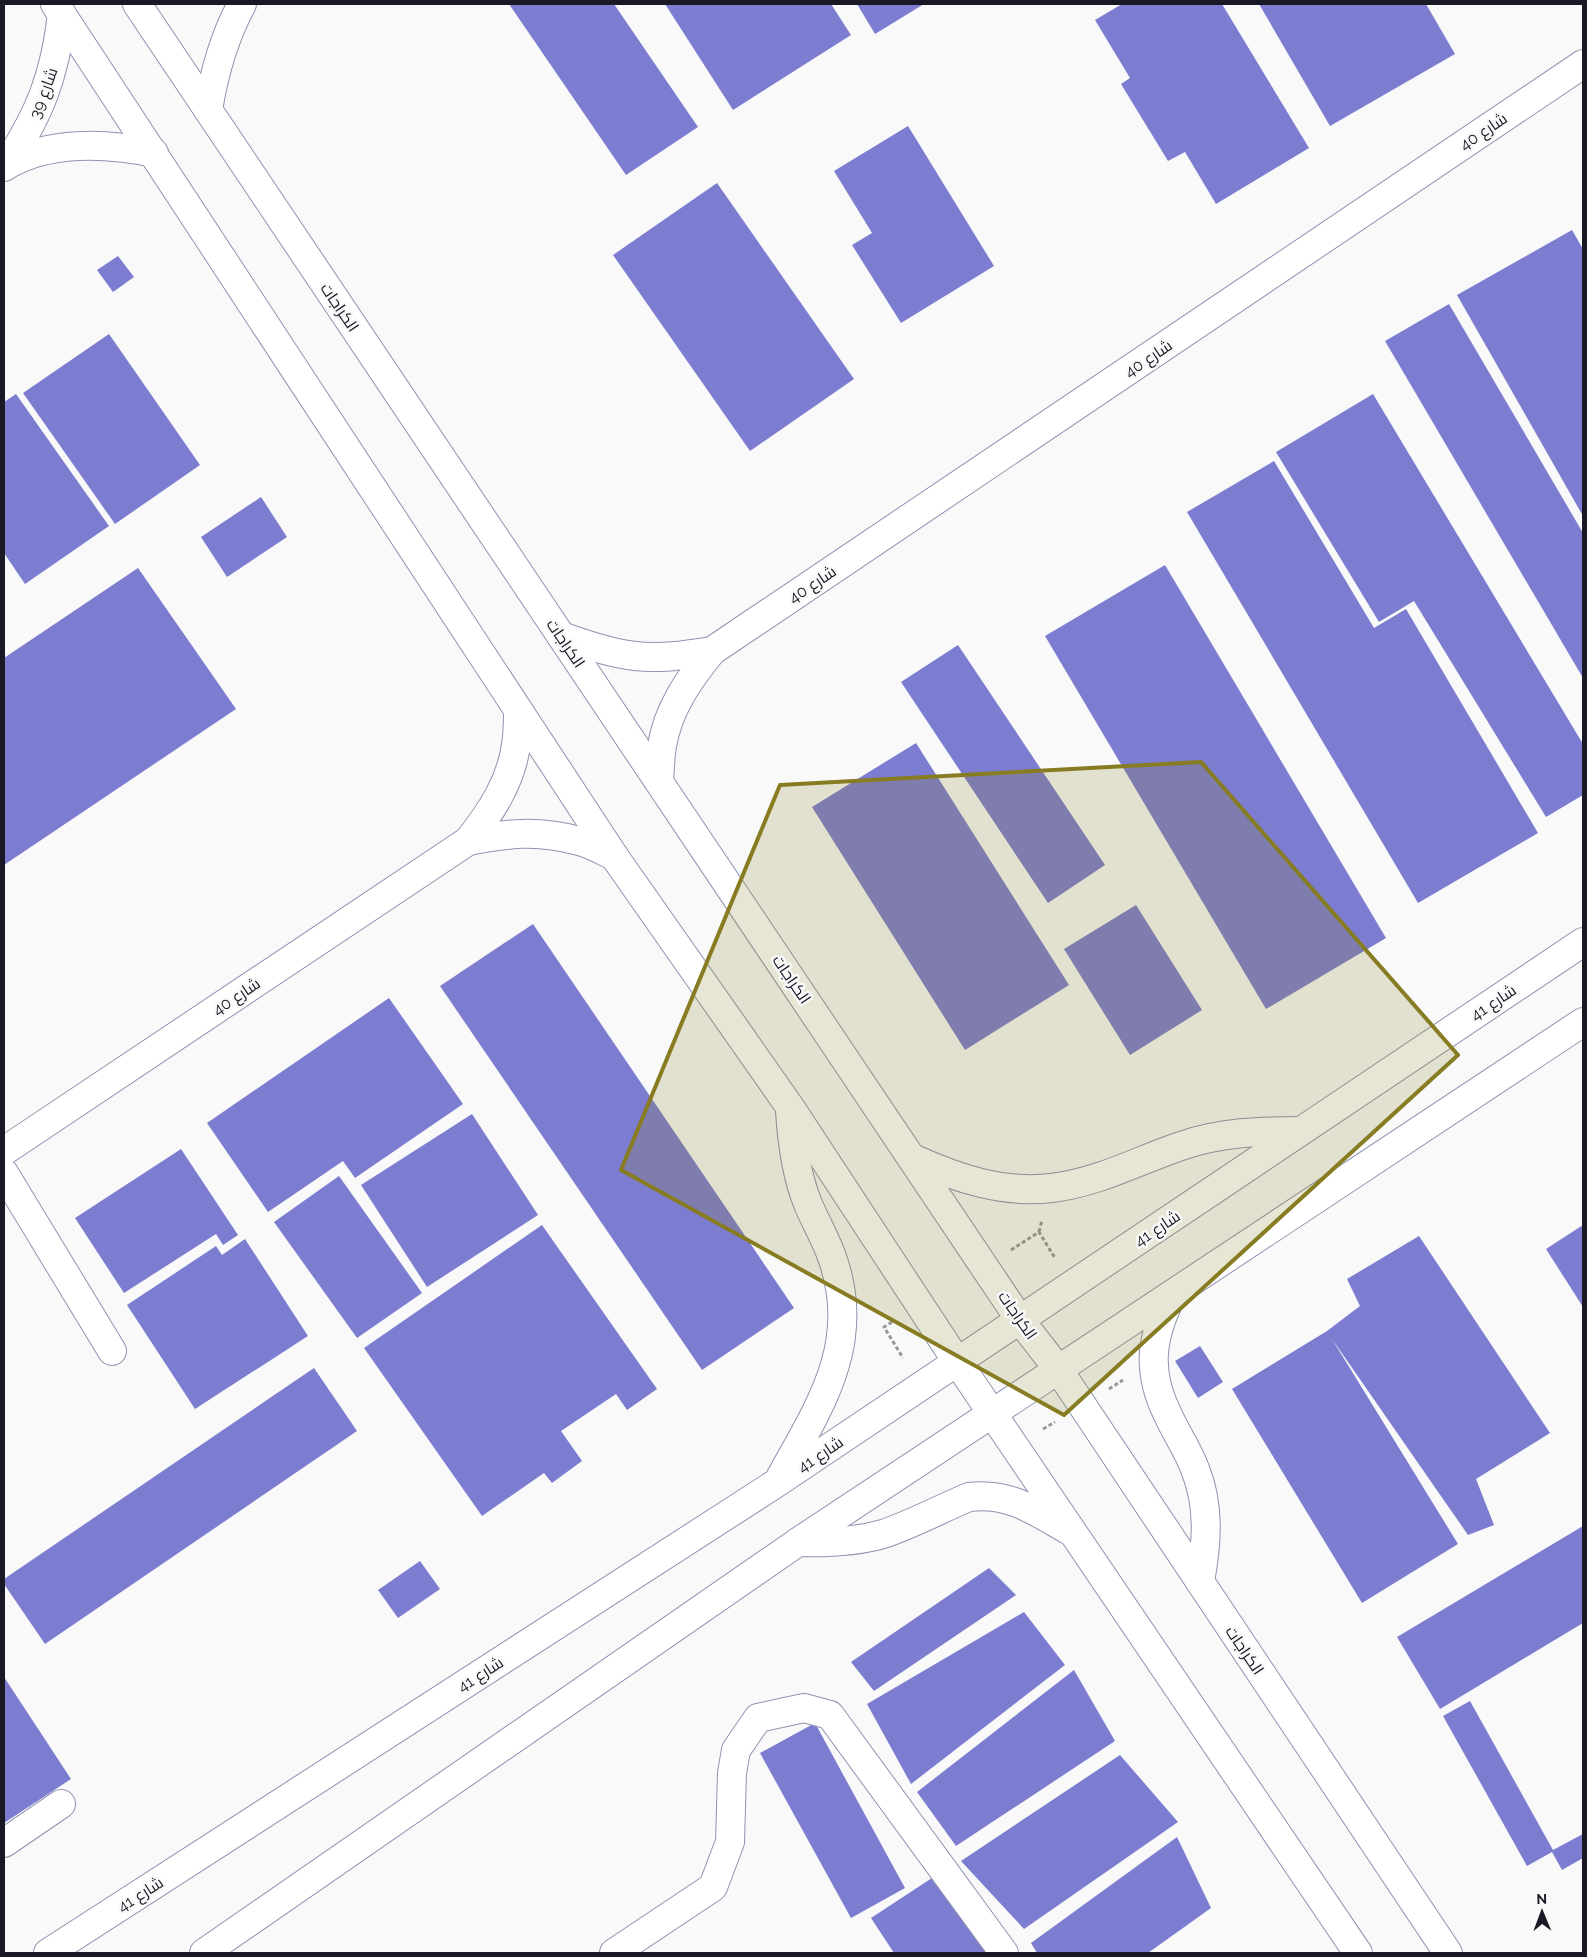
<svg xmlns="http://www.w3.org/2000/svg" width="1587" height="1957" font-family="Raleway,Cairo,sans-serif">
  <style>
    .building { fill: #7c7dd1 }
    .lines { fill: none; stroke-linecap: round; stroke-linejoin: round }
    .minor-casing { stroke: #9092b0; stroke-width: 30 }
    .path { stroke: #97979c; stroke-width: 3; stroke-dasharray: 4 2.5; stroke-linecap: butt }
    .minor { stroke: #fff; stroke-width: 28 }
    .marked { fill: #887c23; fill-opacity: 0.2; stroke: #887c23; stroke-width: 4; stroke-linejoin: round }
    .labels { text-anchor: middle; stroke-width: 5; stroke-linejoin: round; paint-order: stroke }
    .street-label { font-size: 16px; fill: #191925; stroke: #f9f9f9 }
  </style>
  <rect width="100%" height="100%" fill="#f9f9f9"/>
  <g class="building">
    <polygon points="509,4 614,4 698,127 626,175"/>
    <polygon points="665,4 831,4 851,35 733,110"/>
    <polygon points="857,4 924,4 875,34"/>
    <polygon points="1122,4 1222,4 1309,148 1216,204 1185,152 1168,161 1121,84 1130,78 1095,20"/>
    <polygon points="1259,4 1426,4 1455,54 1330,126"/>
    <polygon points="908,126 994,266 901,323 852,245 872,233 834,171"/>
    <polygon points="717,183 854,379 750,451 613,255"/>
    <polygon points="1572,230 1583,249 1583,516 1457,295"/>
    <polygon points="118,256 134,277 113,292 97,270"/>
    <polygon points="1449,304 1583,533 1583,678 1385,341"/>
    <polygon points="109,334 200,465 115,524 23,393"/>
    <polygon points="16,394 109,526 25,584 4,553 4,402"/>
    <polygon points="1373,394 1583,744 1583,795 1546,817 1414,601 1379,622 1276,452"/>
    <polygon points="1274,461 1374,628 1406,609 1538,833 1418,903 1187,512"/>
    <polygon points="261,497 287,537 227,577 201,537"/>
    <polygon points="1165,565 1386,938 1266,1009 1045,636"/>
    <polygon points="138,568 236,709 4,865 4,658"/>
    <polygon points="958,645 1105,865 1048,903 901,682"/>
    <polygon points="916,743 1069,985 965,1050 812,807"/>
    <polygon points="1136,905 1202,1010 1130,1055 1064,949"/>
    <polygon points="533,924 794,1308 702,1370 440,986"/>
    <polygon points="389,998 463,1104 355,1178 343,1161 268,1212 207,1123"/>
    <polygon points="472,1114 538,1215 427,1287 361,1185"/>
    <polygon points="181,1149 238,1235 223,1245 216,1234 124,1293 75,1218"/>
    <polygon points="339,1176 422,1293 357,1338 274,1222"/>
    <polygon points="542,1225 657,1389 627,1410 616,1394 561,1431 582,1461 552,1483 544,1473 482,1516 364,1348"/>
    <polygon points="1583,1225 1583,1307 1546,1249"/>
    <polygon points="1419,1236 1550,1433 1476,1479 1494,1525 1468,1535 1332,1339 1458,1544 1362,1603 1232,1389 1327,1331 1360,1306 1347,1279"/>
    <polygon points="245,1239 308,1336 195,1409 127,1305 216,1246 222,1255"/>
    <polygon points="1200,1346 1223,1382 1198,1398 1175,1361"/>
    <polygon points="314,1368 357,1431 45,1644 4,1584 4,1579"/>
    <polygon points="1583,1526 1583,1623 1440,1709 1397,1637"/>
    <polygon points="420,1561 440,1589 398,1618 378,1590"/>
    <polygon points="989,1568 1016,1595 874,1691 851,1662"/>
    <polygon points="1024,1612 1065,1665 911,1784 867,1704"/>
    <polygon points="1074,1670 1115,1741 956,1846 917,1792"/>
    <polygon points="4,1677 71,1779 4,1823"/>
    <polygon points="1470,1701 1553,1850 1583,1834 1583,1858 1562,1870 1552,1852 1527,1866 1443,1716"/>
    <polygon points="815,1723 905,1888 851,1918 760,1753"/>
    <polygon points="1120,1755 1178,1822 1024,1929 961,1861"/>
    <polygon points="1177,1837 1211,1908 1148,1953 1037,1953 1031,1943"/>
    <polygon points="935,1876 987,1953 894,1953 871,1918"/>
  </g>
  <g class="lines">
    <defs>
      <g id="minor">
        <polyline points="55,4 614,856 790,1107 958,1363 1358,1953"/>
        <polyline points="137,4 1020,1320 1058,1369 1448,1953"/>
        <path d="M208,110C214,73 224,37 242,4"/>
        <path d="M6,165C40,114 55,75 62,14"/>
        <path d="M4,167C47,140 107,143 154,153"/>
        <path d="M561,636C585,644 609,653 635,656C661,659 686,655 712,651"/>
        <path d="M659,781C660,770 660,758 662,746C668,709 689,679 712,651L1583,64"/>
        <path d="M468,841C508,833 539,830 579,841C591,844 603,851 614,856"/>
        <path d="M4,1151L468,841C491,812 511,782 516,745C518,733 518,721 518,710"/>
        <path d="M912,1158C956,1178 1003,1194 1052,1188C1099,1182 1137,1161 1181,1146C1220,1132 1261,1131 1301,1131"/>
        <polyline points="4,1173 112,1351"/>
        <path d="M1172,1295C1151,1337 1146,1371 1168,1415C1176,1433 1188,1450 1195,1469C1210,1506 1207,1543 1200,1582"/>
        <path d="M780,1478C819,1407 862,1345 833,1260C827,1241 816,1223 808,1204C796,1175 792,1143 790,1111"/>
        <path d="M798,1542C827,1543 855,1542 883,1534C913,1524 940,1509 969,1497C1009,1492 1035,1511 1068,1530"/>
        <polyline points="4,1843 61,1804"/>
        <polyline points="48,1953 778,1482 1583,942"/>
        <polyline points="204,1953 798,1542 1583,1022"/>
        <polyline points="614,1953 713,1887 730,1842 732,1773 736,1750 758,1718 804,1708 830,1715 1004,1953"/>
      </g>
    </defs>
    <use href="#minor" class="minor-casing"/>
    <g class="path">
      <polyline points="1039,1232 1042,1220"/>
      <polyline points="1011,1250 1039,1232 1055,1258"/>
      <polyline points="892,1322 884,1327 903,1358"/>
      <polyline points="1109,1389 1123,1380"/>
      <polyline points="1043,1429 1055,1422"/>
    </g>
    <use href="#minor" class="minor"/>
  </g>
  <path class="marked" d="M1201,762L1458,1055L1064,1415L621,1170L780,785Z"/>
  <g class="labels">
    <g class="street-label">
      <text transform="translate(43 93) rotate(-70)" y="6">شارع 39</text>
      <text transform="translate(1483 131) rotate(-34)" y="6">شارع 40</text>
      <text transform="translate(340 307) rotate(56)" y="6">الكراجات</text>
      <text transform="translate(1148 358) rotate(-34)" y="6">شارع 40</text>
      <text transform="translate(812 584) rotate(-34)" y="6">شارع 40</text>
      <text transform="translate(566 643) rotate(56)" y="6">الكراجات</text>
      <text transform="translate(792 979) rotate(56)" y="6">الكراجات</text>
      <text transform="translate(236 996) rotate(-34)" y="6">شارع 40</text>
      <text transform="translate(1493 1002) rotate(-34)" y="6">شارع 41</text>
      <text transform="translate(1157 1228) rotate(-34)" y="6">شارع 41</text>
      <text transform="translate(1018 1315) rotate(55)" y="6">الكراجات</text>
      <text transform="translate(820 1454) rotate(-34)" y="6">شارع 41</text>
      <text transform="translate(1245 1650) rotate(56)" y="6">الكراجات</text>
      <text transform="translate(480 1674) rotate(-33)" y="6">شارع 41</text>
      <text transform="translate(140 1894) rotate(-33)" y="6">شارع 41</text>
    </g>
  </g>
  <rect width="1587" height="1957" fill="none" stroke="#191925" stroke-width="10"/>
  <g transform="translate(1542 1912) rotate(359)" stroke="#f9f9f9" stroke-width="4" paint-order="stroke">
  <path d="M0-4L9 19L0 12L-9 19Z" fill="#191925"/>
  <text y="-8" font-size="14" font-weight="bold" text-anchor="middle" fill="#191925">N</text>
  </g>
</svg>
